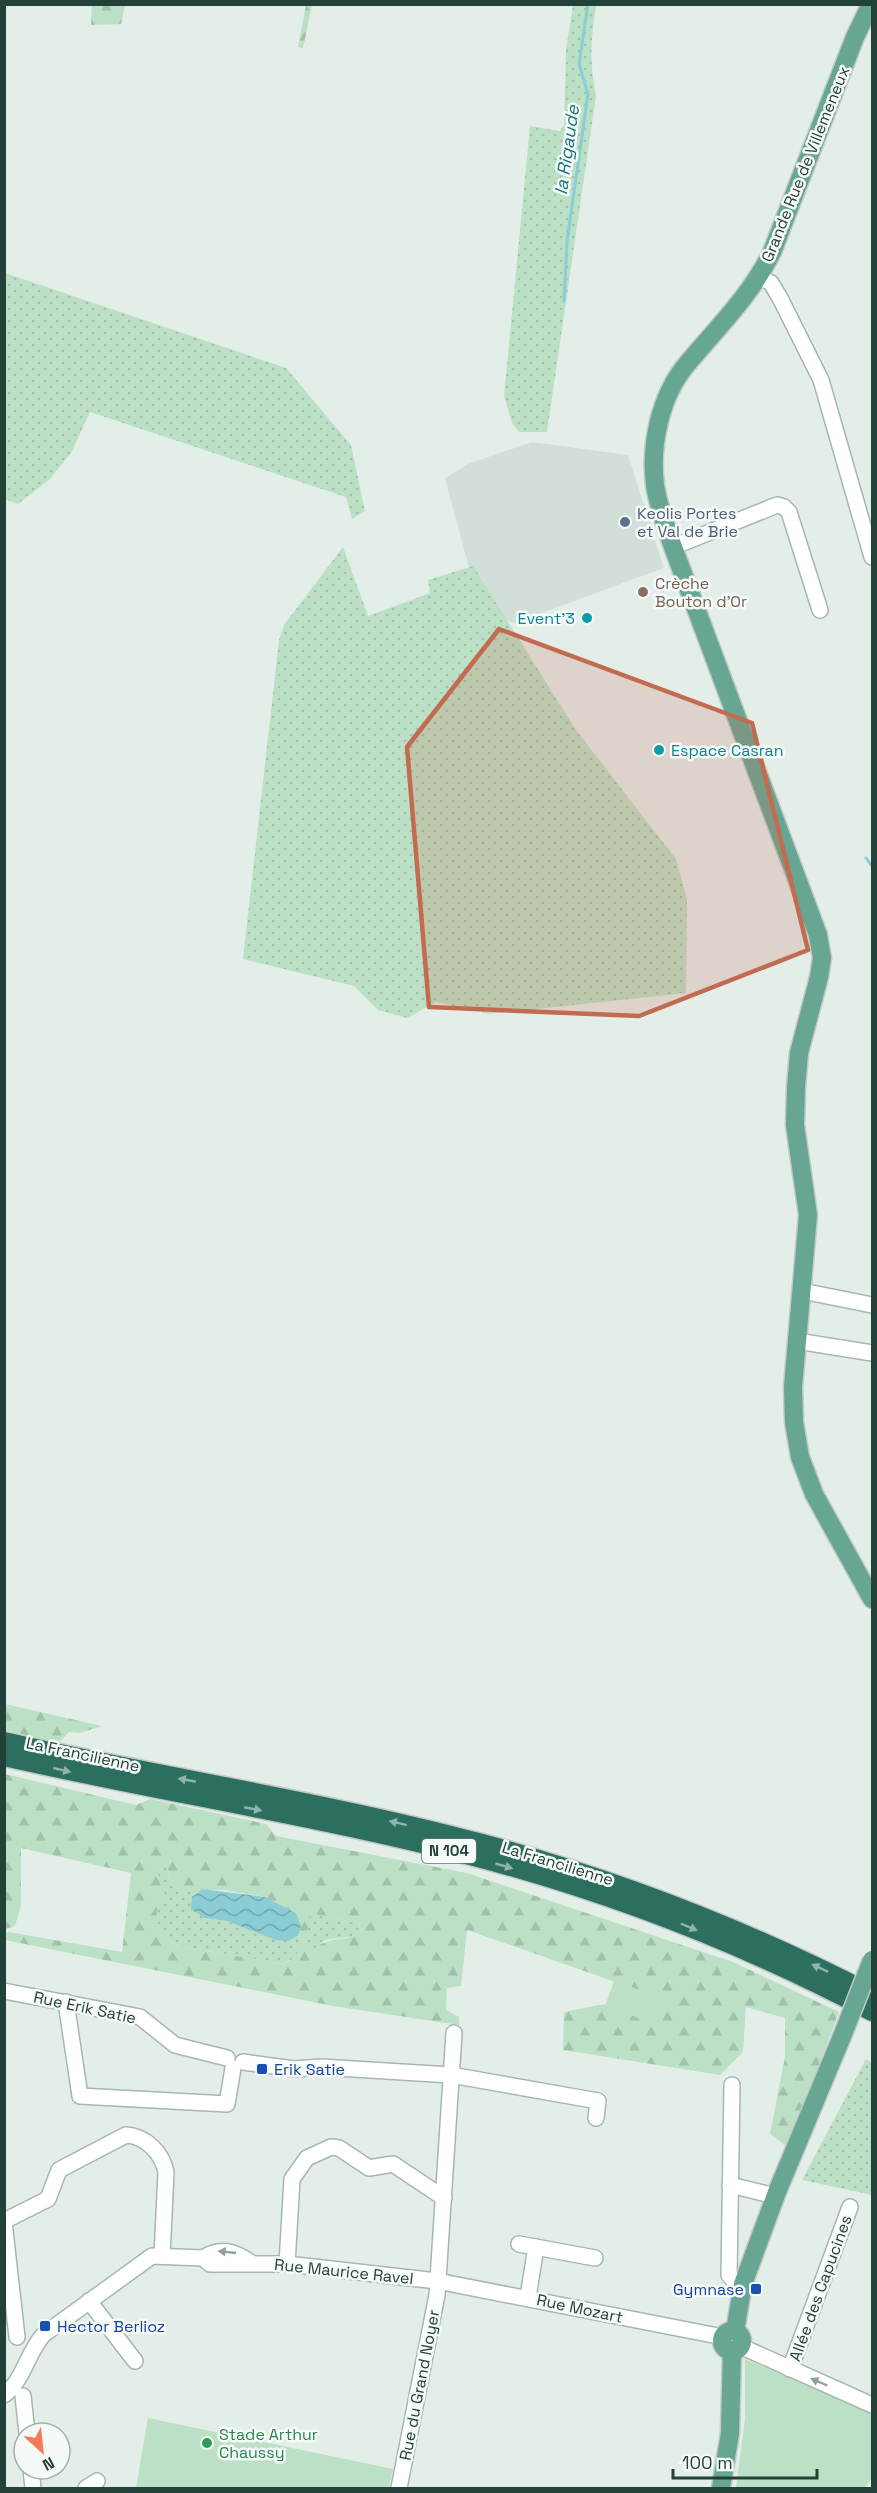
<svg xmlns="http://www.w3.org/2000/svg" width="877" height="2493" font-family="'Space Grotesk',sans-serif">
  <style>
    .built { fill: #d2ded8 }
    .green { fill: url(#green-dots) }
    .forest { fill: url(#forest-firs); fill-rule: evenodd }
    .pitch { fill: #bce0c5 }
    .water { fill: url(#water-waves) }
    .lines { fill: none; stroke-linecap: round; stroke-linejoin: round }
    .stream { stroke: #8acdd5; stroke-width: 3 }
    .minor-casing { stroke: #a6b7b0; stroke-width: 18 }
    .major-casing { stroke: #c1cac7; stroke-width: 21 }
    .highway-casing { stroke: #c1cac7; stroke-width: 21 }
    .minor { stroke: #fff; stroke-width: 15 }
    .major { stroke: #67a693; stroke-width: 18 }
    .highway { stroke: #2c6f5f; stroke-width: 18 }
    .major-bridge-casing { stroke: #c1cac7; stroke-width: 21; stroke-linecap: butt }
    .major-bridge { stroke: #67a693; stroke-width: 18 }
    .oneway { fill: #90b4ac }
    .oneway2 { fill: #90a09c }
    .marked { fill: #c26b50; fill-opacity: 0.2; stroke: #c26b50; stroke-width: 4.5; stroke-linejoin: round }
    .service-dot { fill: #5c6f8a; stroke: #f5faf8; stroke-width: 2 }
    .education-dot { fill: #8d6e63; stroke: #f5faf8; stroke-width: 2 }
    .culture-dot { fill: #0f9aa8; stroke: #f5faf8; stroke-width: 2 }
    .transit-dot { fill: #1a4fb4; stroke: #f5faf8; stroke-width: 2 }
    .leisure-dot { fill: #2e9e5b; stroke: #f5faf8; stroke-width: 2 }
    .labels { text-anchor: middle; stroke-width: 5; stroke-linejoin: round; paint-order: stroke }
    .shield { fill: #f5faf8; stroke: #617872; stroke-width: 1.5 }
    .shield-label { font-size: 15px; font-weight: bold; fill: #224138 }
    .street-label { font-size: 16px; fill: #224138; stroke: #f5faf8 }
    .service-label { font-size: 16px; fill: #4e5e75; stroke: #f5faf8; text-anchor: start }
    .education-label { font-size: 16px; fill: #785e54; stroke: #f5faf8; text-anchor: start }
    .culture-label { font-size: 16px; fill: #0d838f; stroke: #f5faf8; text-anchor: end }
    .transit-label { font-size: 16px; fill: #164399; stroke: #f5faf8; text-anchor: start }
    .leisure-label { font-size: 16px; fill: #27864d; stroke: #f5faf8; text-anchor: start }
    .water-label { font-size: 18px; font-style: italic; fill: #197481; stroke: #f5faf8 }
  </style>
  <defs>
    <pattern id="green-dots" width="8" height="8" patternUnits="userSpaceOnUse" patternTransform="scale(1.5)"><rect width="8" height="8" fill="#bce0c5"/><path d="M2 2h.1M6 6h.1" fill="none" stroke="#a1c1aa" stroke-width="1.8" stroke-linecap="round"/></pattern>
    <pattern id="forest-firs" width="22" height="20" patternUnits="userSpaceOnUse" patternTransform="scale(1.5)"><rect width="22" height="20" fill="#bce0c5"/><path d="M5 1l3.5 6h-7zM16 11l3.5 6h-7z" fill="#a1c1aa"/></pattern>
    <pattern id="water-waves" width="16" height="10" patternUnits="userSpaceOnUse" patternTransform="scale(1.5)"><rect width="16" height="10" fill="#8acdd5"/><path d="M0 5q4-4 8 0t8 0" fill="none" stroke="#70a8ae"/></pattern>
  </defs>
  <rect width="100%" height="100%" fill="#e4eee9"/>
  <polygon class="built" points="532,442 628,455 664,568 514,623 503,619 472,579 445,478 468,464"/>
  <g class="green">
    <path d="M573,5H596C591,41 589,59 596,96L547,432H519L512,423L504,396L530,126L560,131L564,125L566,50Z"/>
    <polygon points="5,273 286,368 351,445 365,511 352,519 346,497 90,412 71,453 49,480 18,504 5,499"/>
    <polygon points="343,547 368,616 430,593 428,580 473,566 576,730 676,859 687,899 686,993 489,1014 436,1002 407,1018 378,1010 354,986 243,959 279,640 284,625"/>
    <polygon points="167,1865 171,1884 180,1890 202,1889 192,1897 205,1918 227,1921 288,1941 298,1936 303,1941 309,1913 358,1923 363,1930 356,1936 325,1940 315,1948 282,1964 175,1945 156,1931 156,1867"/>
    <polygon points="866,2059 872,2063 872,2195 802,2180"/>
  </g>
  <g class="forest">
    <polygon points="92,5 125,5 121,24 91,25"/>
    <polygon points="306,5 312,5 303,48 298,47"/>
    <polygon points="5,1704 102,1726 80,1733 69,1732 59,1743 5,1730"/>
    <path d="M5,1774L136,1805L150,1799L266,1824L276,1836L467,1873L733,1962L839,2012L788,2147L770,2134L785,2057V2018L746,2007L743,2052L720,2075L563,2050L564,2012L599,2005L664,1999L467,1930L461,1986L447,1988L446,2010L459,2017V2025L333,2006L5,1940L4,1934L9,1932L122,1952L131,1873L21,1848V1905L15,1926L5,1929ZM167,1865L171,1884L180,1890H224L265,1897L301,1926L298,1936L303,1941L310,1922L309,1913L358,1923L363,1930C349,1943 331,1935 315,1948L301,1943L295,1958L282,1964L175,1945L156,1931L157,1907L165,1894L156,1867Z"/>
  </g>
  <g class="pitch">
    <polygon points="614,1981 664,1999 655,2024 605,2006"/>
    <polygon points="745,2359 872,2414 872,2478 865,2488 736,2488 745,2419"/>
    <polygon points="148,2418 393,2469 389,2488 136,2488"/>
  </g>
  <polygon class="water" points="202,1889 265,1897 296,1913 301,1926 298,1936 288,1941 276,1940 227,1921 205,1918 191,1909 192,1897"/>
  <g class="lines">
    <g class="stream">
      <polyline points="564,301 567,241 588,94 579,64 588,4"/>
      <polyline points="866,858 872,866"/>
    </g>
    <defs>
      <g id="minor">
        <polyline points="760,277 771,283 780,298 821,380 872,557"/>
        <polyline points="673,547 777,505 784,507 789,512 820,610"/>
        <polyline points="802,1291 872,1305"/>
        <polyline points="797,1341 872,1353"/>
        <polyline points="4,1991 140,2017 175,2045 227,2058"/>
        <polyline points="66,2002 80,2096 227,2104 233,2068"/>
        <polyline points="243,2062 294,2069 321,2067 451,2075 598,2101 596,2118"/>
        <polyline points="732,2085 729,2275 735,2282 743,2284"/>
        <polyline points="730,2185 775,2196"/>
        <path d="M4,2221L48,2199L59,2170L126,2135C146,2136 162,2153 166,2172L162,2256"/>
        <polyline points="4,2222 17,2337"/>
        <polyline points="519,2244 595,2258"/>
        <path d="M203,2258C220,2247 234,2251 250,2262"/>
        <polyline points="287,2264 292,2179 307,2158 331,2147 339,2148 369,2168 393,2164 444,2198"/>
        <polyline points="528,2297 536,2247"/>
        <polyline points="89,2301 135,2361"/>
        <polyline points="740,2346 872,2405"/>
        <polyline points="790,2369 850,2207"/>
        <path d="M4,2395C23,2381 27,2354 43,2335L152,2256L203,2258L210,2264H287L437,2281L723,2337"/>
        <polyline points="23,2396 27,2433"/>
        <polyline points="31,2469 33,2488"/>
        <polyline points="86,2488 97,2481"/>
        <polyline points="399,2488 437,2295 454,2033"/>
      </g>
      <g id="major">
        <path d="M871,4L855,37L772,252C751,295 718,327 687,364C660,396 650,445 655,485C658,506 666,527 673,547L818,935L822,958L819,977L799,1053L796,1087L795,1125L808,1215L793,1387L794,1422L800,1457L814,1494L872,1599"/>
        <polyline points="735,2331 743,2284 777,2192 843,2034"/>
        <circle cx="732" cy="2341" r="10"/>
        <polyline points="721,2488 730,2433 732,2350"/>
      </g>
      <g id="highway">
        <path d="M4,1741C163,1777 325,1801 482,1843C617,1879 748,1930 872,1994"/>
        <path d="M4,1757C162,1793 322,1817 478,1858C614,1894 747,1946 872,2012"/>
      </g>
    </defs>
    <use href="#minor" class="minor-casing"/>
    <use href="#major" class="major-casing"/>
    <use href="#highway" class="highway-casing"/>
    <use href="#minor" class="minor"/>
    <use href="#major" class="major"/>
    <use href="#highway" class="highway"/>
    <defs>
      <polyline id="major-bridge" points="843,2034 872,1960"/>
    </defs>
    <use href="#major-bridge" class="major-bridge-casing"/>
    <use href="#major-bridge" class="major-bridge"/>
  </g>
  <defs><path id="oneway-solid" d="M-6-.8H1V-3.2L6.5 0L1 3.2V.8H-6Z" transform="scale(1.5)"/></defs>
  <g class="oneway">
    <use href="#oneway-solid" transform="translate(62 1770) rotate(13)"/>
    <use href="#oneway-solid" transform="translate(187 1780) rotate(-169)"/>
    <use href="#oneway-solid" transform="translate(253 1809) rotate(11)"/>
    <use href="#oneway-solid" transform="translate(398 1823) rotate(-166)"/>
    <use href="#oneway-solid" transform="translate(504 1866) rotate(16)"/>
    <use href="#oneway-solid" transform="translate(689 1927) rotate(23)"/>
    <use href="#oneway-solid" transform="translate(820 1968) rotate(-155)"/>
  </g>
  <g class="oneway2">
    <use href="#oneway-solid" transform="translate(227 2252) rotate(-174)"/>
    <use href="#oneway-solid" transform="translate(819 2382) rotate(-157)"/>
  </g>
  <path class="marked" d="M499,629L752,723L808,950L639,1016L429,1007L407,747Z"/>
  <circle class="service-dot" cx="625" cy="522" r="6"/>
  <circle class="education-dot" cx="643" cy="592" r="6"/>
  <g class="culture-dot">
    <circle cx="587" cy="618" r="6"/>
    <circle cx="659" cy="750" r="6"/>
  </g>
  <g class="transit-dot">
    <rect x="256" y="2063" width="12" height="12" rx="3"/>
    <rect x="750" y="2283" width="12" height="12" rx="3"/>
    <rect x="39" y="2320" width="12" height="12" rx="3"/>
  </g>
  <circle class="leisure-dot" cx="207" cy="2443" r="6"/>
  <g class="labels">
    <rect class="shield" x="422" y="1839" width="54" height="24" rx="4.5"/>
    <g class="shield-label">
      <text x="449" y="1856">N 104</text>
    </g>
    <g class="street-label">
      <text transform="translate(805 164) rotate(-68)" y="6">Grande Rue de Villemeneux</text>
      <text transform="translate(83 1754) rotate(12)" y="6">La Francilienne</text>
      <text transform="translate(558 1863) rotate(17)" y="6">La Francilienne</text>
      <text transform="translate(85 2007) rotate(12)" y="6">Rue Erik Satie</text>
      <text transform="translate(344 2271) rotate(6)" y="6">Rue Maurice Ravel</text>
      <text transform="translate(820 2288) rotate(-70)" y="6">Allée des Capucines</text>
      <text transform="translate(580 2308) rotate(12)" y="6">Rue Mozart</text>
      <text transform="translate(419 2385) rotate(-79)" y="6">Rue du Grand Noyer</text>
    </g>
    <g class="service-label">
      <text x="637" y="519">Keolis Portes<tspan x="637" dy="18">et Val de Brie</tspan></text>
    </g>
    <g class="education-label">
      <text x="655" y="589">Crèche<tspan x="655" dy="18">Bouton d'Or</tspan></text>
    </g>
    <g class="culture-label">
      <text x="575" y="624">Event'3</text>
      <text x="671" y="756" text-anchor="start">Espace Casran</text>
    </g>
    <g class="transit-label">
      <text x="274" y="2075">Erik Satie</text>
      <text x="744" y="2295" text-anchor="end">Gymnase</text>
      <text x="57" y="2332">Hector Berlioz</text>
    </g>
    <g class="leisure-label">
      <text x="219" y="2440">Stade Arthur<tspan x="219" dy="18">Chaussy</tspan></text>
    </g>
    <g class="water-label">
      <text transform="translate(567 150) rotate(-82)" y="6">la Rigaude</text>
    </g>
  </g>
  <rect width="877" height="2493" fill="none" stroke="#224138" stroke-width="12"/>
  <g transform="translate(42 2451) rotate(153)"><circle r="28" fill="#f5faf8" stroke="#a1b0ab" stroke-width="1.5"/>
  <path d="M0-4.5L10 22L0 15L-10 22Z" fill="#f87958"/>
  <text y="-9" font-size="16" font-weight="bold" text-anchor="middle" fill="#224138">N</text>
  </g>
  <path d="M673 2469v9h144v-9" fill="none" stroke="#224138" stroke-width="3"/>
  <text x="682" y="2469" font-size="18" fill="#224138" stroke="#f5faf8" stroke-width="4.5" paint-order="stroke">100 m</text>
</svg>
